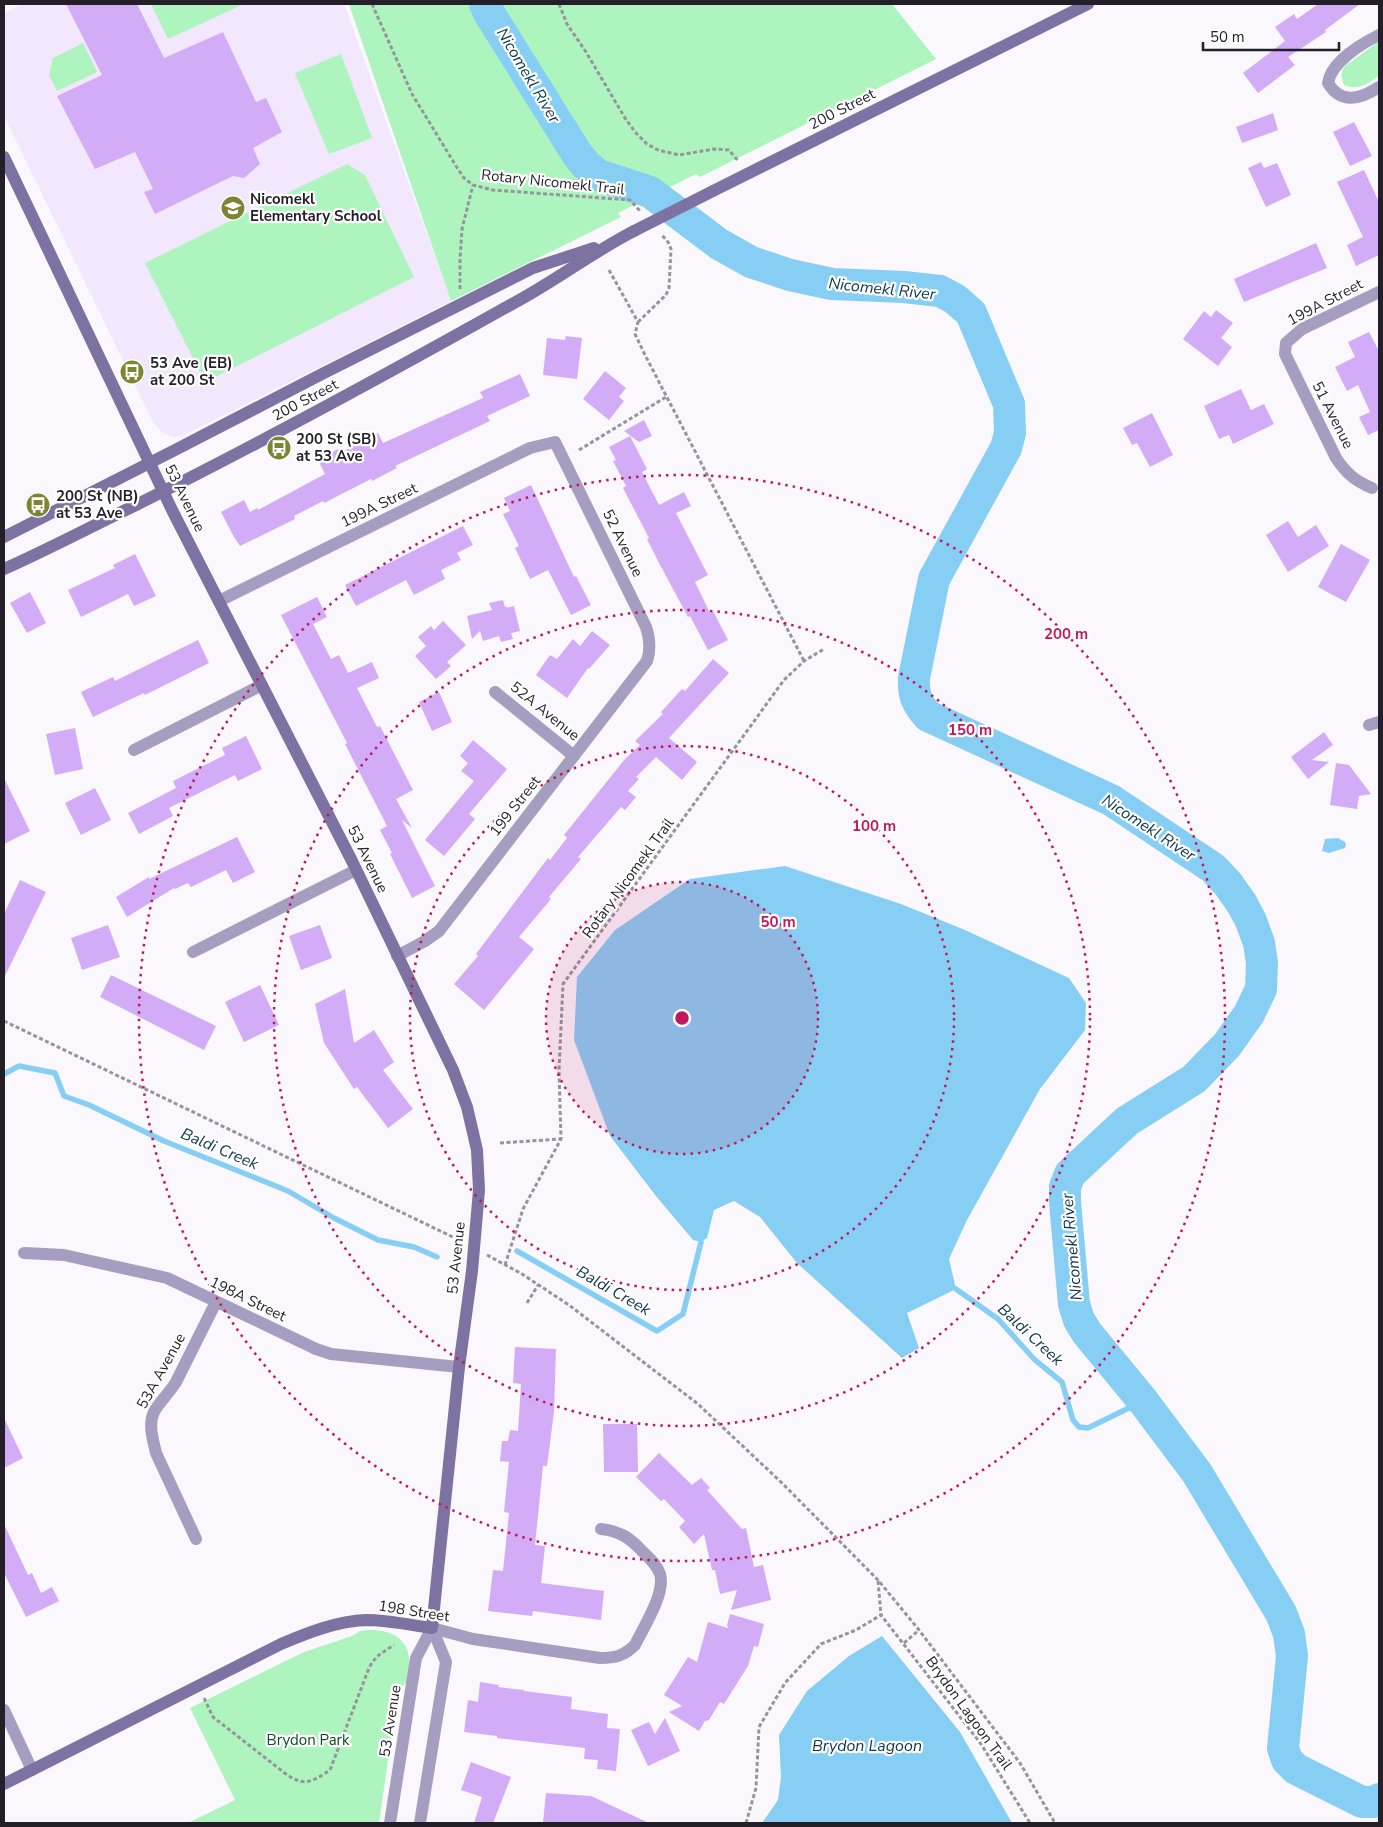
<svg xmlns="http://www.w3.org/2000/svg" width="1383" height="1827" font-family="'Nunito Sans',sans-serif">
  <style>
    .built { fill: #f2e7fc }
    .green { fill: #adf4be }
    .water { fill: #87cef5 }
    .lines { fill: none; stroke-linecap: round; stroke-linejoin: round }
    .stream { stroke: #87cef5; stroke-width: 5.5 }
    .river { stroke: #87cef5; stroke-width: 32 }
    .building { fill: #d3acf8 }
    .path { stroke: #98949c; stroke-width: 3; stroke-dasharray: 4 2.5; stroke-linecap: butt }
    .street { stroke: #a69ec0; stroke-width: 12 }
    .secondary { stroke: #7e72a3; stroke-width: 12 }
    .secondary-bridge { stroke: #7e72a3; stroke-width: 12 }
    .ring { fill: none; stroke: #c2185b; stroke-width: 2.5; stroke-dasharray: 2.5 5 }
    .labels { text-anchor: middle; stroke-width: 4.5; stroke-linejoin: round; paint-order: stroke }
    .street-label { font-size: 15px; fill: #231e28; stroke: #fff }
    .poi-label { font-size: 15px; font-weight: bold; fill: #231e28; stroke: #fff; text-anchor: start }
    .park-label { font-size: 15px; fill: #0f4925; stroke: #fff }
    .water-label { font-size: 16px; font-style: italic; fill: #0c364a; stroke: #fff }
    .centre { fill: #c2185b; stroke: #fff; stroke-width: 2.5 }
    .ring-label { font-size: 15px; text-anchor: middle; font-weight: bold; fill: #c2185b; stroke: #fff; stroke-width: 4.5; stroke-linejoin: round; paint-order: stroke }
  </style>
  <rect width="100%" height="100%" fill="#faf7fd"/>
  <polygon class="built" points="22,4 344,4 451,301 182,436 172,437 161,432 153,422 4,116 4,13"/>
  <g class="green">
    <polygon points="151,4 244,4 168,39"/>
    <polygon points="349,4 892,4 936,59 700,177 696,174 618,213 621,217 451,301"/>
    <polygon points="83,43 97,72 57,91 49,75 53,58"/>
    <path d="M1377,43H1379V75C1368,84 1358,91 1344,85C1341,77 1340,73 1345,66Z"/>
    <polygon points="341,54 372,138 329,154 295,73"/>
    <polygon points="347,164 365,175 414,277 205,382 145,263"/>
    <path d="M360,1631C385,1627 412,1636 409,1666C408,1671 408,1678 406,1682C404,1686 400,1687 398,1691L379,1823H188L235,1800L190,1708L304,1652L352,1636Z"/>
  </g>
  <g class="water">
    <polygon points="1338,838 1345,842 1346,845 1345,848 1329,853 1322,851 1325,839"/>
    <polygon points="785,866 901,904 965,930 1069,978 1086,1003 1085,1030 1040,1089 967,1220 949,1259 956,1289 907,1313 919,1348 902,1358 797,1263 760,1217 734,1201 714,1210 707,1238 701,1242 693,1240 656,1196 610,1136 574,1040 577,977 615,930 690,879"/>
    <polygon points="882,1636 960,1732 1012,1823 762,1823 778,1800 781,1777 779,1735 807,1691 849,1656"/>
  </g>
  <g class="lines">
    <g class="stream">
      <polyline points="4,1074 19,1066 55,1073 64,1096 89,1105 164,1141 288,1191 334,1218 378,1240 414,1247 437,1257"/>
      <polyline points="517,1251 657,1331 683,1314 701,1242"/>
      <polyline points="956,1289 998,1319 1034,1359 1062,1382 1073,1420 1079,1427 1088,1428 1143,1401"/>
    </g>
    <path class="river" d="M485,4L489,13L577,154L586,165L598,175L650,192L719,244L751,262L790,275L832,284L904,287L940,291L955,299L971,313L1009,404L1010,433L1006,448L934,579L914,678C913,695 917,704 928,716L1111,800L1213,868L1228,884L1242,904L1251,921L1259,943L1262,963L1261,989L1249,1014L1227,1045L1194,1079L1127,1121L1070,1174L1065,1187V1202L1074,1304L1079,1320L1087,1333L1143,1401L1197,1473L1281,1613L1289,1634L1292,1656L1283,1748L1287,1760L1296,1769L1362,1802H1375L1379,1799"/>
  </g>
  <g class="building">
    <polygon points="66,4 137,4 164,58 223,32 256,102 266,98 282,132 253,148 260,164 244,178 233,176 155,214 144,192 153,189 135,152 95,169 57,96 102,75"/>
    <polygon points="1318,4 1360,4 1325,30 1326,32 1288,57 1295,65 1258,93 1243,73 1285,41 1275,27 1294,14 1297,19"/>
    <polygon points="1273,113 1278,130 1242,143 1236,127"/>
    <polygon points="1354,122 1372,156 1350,166 1333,132"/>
    <polygon points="1261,162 1264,168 1277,163 1291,195 1266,207 1248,168"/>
    <polygon points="1364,170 1379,202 1379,255 1356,266 1347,245 1363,237 1337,182"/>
    <polygon points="1316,243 1327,268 1244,302 1234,279"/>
    <polygon points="1216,310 1233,323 1221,338 1232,347 1218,366 1183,339 1204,311 1211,317"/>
    <polygon points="1369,332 1379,351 1379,431 1379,430 1368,435 1359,417 1370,412 1358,385 1347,391 1335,367 1355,357 1348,342"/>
    <polygon points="566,336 582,338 577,379 543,375 547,338 565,340"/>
    <polygon points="605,371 626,388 619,397 624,401 609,420 583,399"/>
    <polygon points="520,374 530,396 487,416 490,421 395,466 397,468 372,481 371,479 324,503 323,501 294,516 295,519 240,546 234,537 221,512 244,500 250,512 257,508 258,510 325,474 318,460 338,449 340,453 378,433 383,443 483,398 480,392"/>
    <polygon points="1241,389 1251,410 1264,404 1274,424 1233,444 1229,435 1219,439 1204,406"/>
    <polygon points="1152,413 1173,455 1150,467 1137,443 1132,445 1123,428"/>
    <polygon points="644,420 652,436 639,442 624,431"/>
    <polygon points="630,436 647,469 642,472 659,505 684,492 691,506 676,513 708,575 695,582 710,613 713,611 728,640 708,650 690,616 688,617 658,561 647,539 649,538 623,488 626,486 613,461 616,460 609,447"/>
    <polygon points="531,485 574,577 576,576 591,605 571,615 548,570 530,579 515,548 519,546 503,514 510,511 504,498"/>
    <polygon points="1288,521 1298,537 1316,525 1329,546 1288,572 1266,535"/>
    <polygon points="463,526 473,545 457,553 461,560 441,570 445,579 414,595 406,580 356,606 345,585"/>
    <polygon points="1341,544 1370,560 1346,602 1318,587"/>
    <polygon points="135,554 156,596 134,606 128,594 81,617 68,590 115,568 113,565"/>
    <polygon points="30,592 46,623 27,633 10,603"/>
    <polygon points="317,597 327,617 313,624 331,659 339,655 348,673 372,662 379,678 357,688 377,727 380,726 413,790 396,799 412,828 402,820 435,886 412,898 390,854 392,853 380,830 387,826 345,744 347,743 281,615"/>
    <polygon points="503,600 505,607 508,606 506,608 514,606 520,631 511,633 513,639 501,642 499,636 483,641 480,631 472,639 467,616 492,610 489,603"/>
    <polygon points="443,621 466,645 447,662 451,666 436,679 415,656 426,646 418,637 431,626 434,630"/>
    <polygon points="592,631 610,645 589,669 588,668 567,698 536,675 550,655 557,659 573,639 580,646"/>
    <polygon points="198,640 209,663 145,695 144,693 93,717 81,692 113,677 115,681"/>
    <polygon points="713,659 729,673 669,738 697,762 682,780 656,757 636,777 639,779 628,791 636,797 625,810 621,807 578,857 581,859 549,897 551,899 519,937 534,949 484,1010 454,984 478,956 476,954 548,858 550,860 567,838 564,835 625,759 640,745 635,741 663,714 661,712 682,689 685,691"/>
    <polygon points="439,692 452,722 432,731 419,702"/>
    <polygon points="75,728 83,769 55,775 46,734"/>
    <polygon points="1324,732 1333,745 1312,760 1329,762 1308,779 1291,757"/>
    <polygon points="246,736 262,769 238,781 235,775 169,808 173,816 139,834 128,813 176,788 173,781 225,755 222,748"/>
    <polygon points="473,740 507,769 469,814 475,819 444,856 425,840 474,781 461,771 468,763 460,756"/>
    <polygon points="1336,763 1349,765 1371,794 1359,796 1357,809 1330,805"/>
    <polygon points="4,778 30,831 4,844"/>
    <polygon points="95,788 111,820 81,835 65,803"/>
    <polygon points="237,837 255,872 233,883 226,870 191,887 188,883 175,889 174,888 127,917 116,897 149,877 149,879"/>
    <polygon points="20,880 46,892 4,978 4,914"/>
    <polygon points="108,925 120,957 82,970 71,938"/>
    <polygon points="320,925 332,958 301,970 289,936"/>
    <polygon points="111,975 216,1026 204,1050 100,997"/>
    <polygon points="260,985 279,1025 244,1042 225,1002"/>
    <polygon points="345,989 354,1043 374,1030 394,1062 383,1070 413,1109 388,1128 357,1087 354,1089 324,1043 315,1004"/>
    <polygon points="515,1347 556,1349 554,1412 547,1466 543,1466 535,1545 545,1546 541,1583 604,1591 601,1620 533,1611 532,1616 488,1611 493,1570 503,1571 509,1513 504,1512 509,1462 500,1461 502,1441 508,1441 510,1430 518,1431 521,1384 513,1383"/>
    <polygon points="4,1418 23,1458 4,1468"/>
    <polygon points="603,1424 637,1424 638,1472 604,1472"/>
    <polygon points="659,1453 692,1485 701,1478 710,1488 707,1490 742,1529 746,1528 754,1567 763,1565 771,1600 731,1610 737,1590 720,1594 715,1570 712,1570 704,1534 694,1544 679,1527 685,1521 664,1499 661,1501 636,1477"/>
    <polygon points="4,1524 28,1575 32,1573 41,1593 52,1587 59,1601 26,1617 4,1573"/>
    <polygon points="730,1614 764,1624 758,1647 754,1646 748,1666 724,1704 720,1702 709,1720 705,1721 699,1731 669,1712 682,1706 664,1695 688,1657 697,1662 708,1622 728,1628 727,1625"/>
    <polygon points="480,1682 499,1685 498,1687 524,1690 524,1691 572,1697 571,1709 608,1714 607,1728 620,1729 616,1771 597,1769 598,1760 584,1759 585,1748 497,1738 497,1736 464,1732 468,1700 478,1702"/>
    <polygon points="665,1718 680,1751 648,1766 631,1730 649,1722 655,1734"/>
    <polygon points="471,1762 511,1777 493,1823 474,1823 482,1797 461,1790"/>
    <polygon points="546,1793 591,1796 649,1823 543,1823"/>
  </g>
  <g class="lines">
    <g class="path">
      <polyline points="372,4 412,94 456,166 464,178 473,185 493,190 630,200 640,211"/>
      <polyline points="559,4 567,24 586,52 625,118 635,132 647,144 658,150 679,155 714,149 729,150 739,162"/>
      <polyline points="609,270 638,322 635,334 645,355 804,661"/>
      <polyline points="460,289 460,259 462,229 473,185"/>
      <polyline points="638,322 666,295 669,288 671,249 668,242 661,234"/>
      <polyline points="579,450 666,397"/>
      <polyline points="4,1021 459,1240"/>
      <polyline points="500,1143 560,1139"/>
      <polyline points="487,1255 522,1274 569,1305 621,1345 698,1404 782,1483 878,1580 919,1630 1020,1763 1055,1823"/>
      <polyline points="505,1265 523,1209 561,1139 559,1070 563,984 784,680 804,661 824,649"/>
      <polyline points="527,1303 538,1285"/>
      <polyline points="878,1581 881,1615"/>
      <polyline points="904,1643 919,1630"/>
      <path d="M204,1698L213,1717L286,1774C304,1787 312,1782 330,1770L369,1668C375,1656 383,1652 394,1645"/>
      <polyline points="746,1823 756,1788 759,1727 785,1683 821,1644 856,1630 881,1615 981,1744 1030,1823"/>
    </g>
    <g class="street">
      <path d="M1379,35C1361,44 1331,62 1328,83C1341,105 1361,99 1379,87"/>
      <path d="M1372,488C1355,481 1346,473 1336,458L1285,354L1286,343L1302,329L1379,292"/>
      <path d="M219,601L530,448L555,442L646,627C650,639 651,649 647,661L439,931L425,941L397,956"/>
      <polyline points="495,692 574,756"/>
      <polyline points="1369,725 1379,722"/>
      <polyline points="134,750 262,685"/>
      <polyline points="193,952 356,870"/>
      <polyline points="24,1253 64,1255 167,1278 316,1349 331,1354 459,1367"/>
      <path d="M196,1539L156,1453C153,1440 148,1424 154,1412C158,1404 170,1392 176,1382L216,1302"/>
      <path d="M432,1628L473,1639L600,1658C615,1658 624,1656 635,1645C643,1628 666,1593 660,1574C657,1564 648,1557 641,1550C629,1537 619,1531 601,1529"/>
      <polyline points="4,1710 32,1770"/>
      <polyline points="390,1823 416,1658 432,1628"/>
      <polyline points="420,1823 446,1662 432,1628"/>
    </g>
    <g class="secondary">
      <path d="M4,157L173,512L352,861L453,1070L467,1107L477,1150L479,1190L472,1271L459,1367L432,1628C410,1625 388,1620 366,1620C337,1621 307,1633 281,1644L4,1784"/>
      <polyline points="713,191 1088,4"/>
      <polyline points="4,537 175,450 322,374 533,268 594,248"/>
      <path d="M4,569C49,549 92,526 136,505C265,441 389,373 514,303C555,281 593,252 634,231"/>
    </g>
    <polyline class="secondary-bridge" points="634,231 713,191"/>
  </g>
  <circle cx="682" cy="1018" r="136" fill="#c2185b" fill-opacity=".12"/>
  <g class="ring">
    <circle cx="682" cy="1018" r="136"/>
    <circle cx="682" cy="1018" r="272"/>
    <circle cx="682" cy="1018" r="408"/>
    <circle cx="682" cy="1018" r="543"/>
  </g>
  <defs>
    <symbol id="school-disc" viewBox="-11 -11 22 22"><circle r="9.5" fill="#7d8532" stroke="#fff"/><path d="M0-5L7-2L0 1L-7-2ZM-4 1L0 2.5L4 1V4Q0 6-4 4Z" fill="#fff"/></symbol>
    <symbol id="bus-disc" viewBox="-11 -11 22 22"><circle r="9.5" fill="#7d8532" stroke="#fff"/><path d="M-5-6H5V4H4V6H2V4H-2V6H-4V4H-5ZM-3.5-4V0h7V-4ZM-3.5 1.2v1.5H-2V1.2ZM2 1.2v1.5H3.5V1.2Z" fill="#fff"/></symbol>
  </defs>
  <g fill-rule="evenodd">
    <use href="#school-disc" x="219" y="194" width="28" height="28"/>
    <use href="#bus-disc" x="118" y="358" width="28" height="28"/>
    <use href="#bus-disc" x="265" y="434" width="28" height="28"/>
    <use href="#bus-disc" x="24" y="491" width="28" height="28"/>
  </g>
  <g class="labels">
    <g class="street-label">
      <text transform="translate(842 109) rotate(-27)" y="5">200 Street</text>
      <text transform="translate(553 182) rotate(6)" y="5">Rotary Nicomekl Trail</text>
      <text transform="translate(1325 302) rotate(-28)" y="5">199A Street</text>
      <text transform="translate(305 400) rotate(-28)" y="5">200 Street</text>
      <text transform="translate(1333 415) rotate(63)" y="5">51 Avenue</text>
      <text transform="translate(185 498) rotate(64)" y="5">53 Avenue</text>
      <text transform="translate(379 505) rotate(-26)" y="5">199A Street</text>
      <text transform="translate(623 543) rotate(64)" y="5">52 Avenue</text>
      <text transform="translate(545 711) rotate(39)" y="5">52A Avenue</text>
      <text transform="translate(515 806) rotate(-52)" y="5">199 Street</text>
      <text transform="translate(368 859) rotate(64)" y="5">53 Avenue</text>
      <text transform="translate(628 878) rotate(-54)" y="5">Rotary Nicomekl Trail</text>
      <text transform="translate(456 1258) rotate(-84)" y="5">53 Avenue</text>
      <text transform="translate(248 1299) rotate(26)" y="5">198A Street</text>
      <text transform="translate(161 1371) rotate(-61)" y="5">53A Avenue</text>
      <text transform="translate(414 1611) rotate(9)" y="5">198 Street</text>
      <text transform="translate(969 1713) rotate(54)" y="5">Brydon Lagoon Trail</text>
      <text transform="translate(390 1721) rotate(-81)" y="5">53 Avenue</text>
    </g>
    <g class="poi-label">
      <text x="250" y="204">Nicomekl<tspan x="250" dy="17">Elementary School</tspan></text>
      <text x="150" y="368">53 Ave (EB)<tspan x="150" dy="17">at 200 St</tspan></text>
      <text x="296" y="444">200 St (SB)<tspan x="296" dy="17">at 53 Ave</tspan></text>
      <text x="56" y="501">200 St (NB)<tspan x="56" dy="17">at 53 Ave</tspan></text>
    </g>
    <g class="park-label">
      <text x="308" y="1745">Brydon Park</text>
    </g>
    <g class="water-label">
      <text transform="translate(529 75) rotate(59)" y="6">Nicomekl River</text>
      <text transform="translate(882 288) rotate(6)" y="6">Nicomekl River</text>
      <text transform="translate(1149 827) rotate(33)" y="6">Nicomekl River</text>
      <text transform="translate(220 1148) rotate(23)" y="6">Baldi Creek</text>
      <text transform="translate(1071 1247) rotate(-95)" y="6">Nicomekl River</text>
      <text transform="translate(614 1290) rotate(30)" y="6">Baldi Creek</text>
      <text transform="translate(1031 1334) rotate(43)" y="6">Baldi Creek</text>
      <text x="867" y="1751">Brydon Lagoon</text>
    </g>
  </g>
  <circle cx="682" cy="1018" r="8" class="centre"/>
  <g class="ring-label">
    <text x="1066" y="639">200 m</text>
    <text x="970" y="735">150 m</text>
    <text x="874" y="831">100 m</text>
    <text x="778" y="927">50 m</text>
  </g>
  <rect width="1383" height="1827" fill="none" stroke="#231e28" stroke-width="10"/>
  <path d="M1203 42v8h136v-8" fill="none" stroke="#231e28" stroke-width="2.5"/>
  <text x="1210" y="42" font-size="15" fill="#231e28" stroke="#ffffff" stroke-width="4" paint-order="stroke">50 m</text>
</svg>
